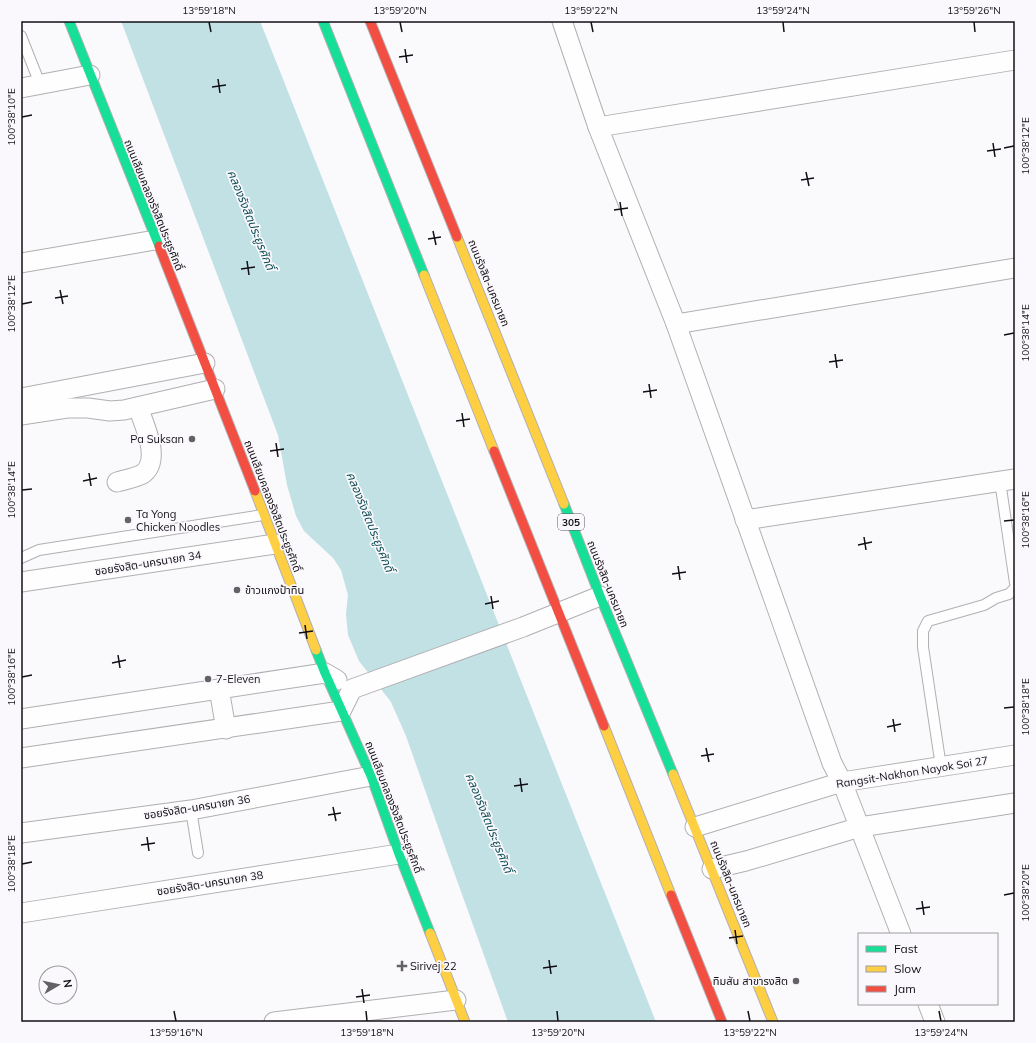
<svg xmlns="http://www.w3.org/2000/svg" width="1036" height="1043" font-family="Mulish,'Noto Sans Thai',sans-serif">
  <style>
    .water { fill: #c1e1e5 }
    .lines { fill: none; stroke-linecap: round; stroke-linejoin: round }
    .lane-casing { stroke: #b1afb3; stroke-width: 12 }
    .street-casing { stroke: #b1afb3; stroke-width: 21 }
    .fast-casing { stroke: #b1afb3; stroke-width: 11 }
    .slow-casing { stroke: #b1afb3; stroke-width: 11 }
    .jam-casing { stroke: #b1afb3; stroke-width: 11 }
    .lane { stroke: #fefefe; stroke-width: 10 }
    .street { stroke: #fefefe; stroke-width: 19 }
    .fast { stroke: #16e098; stroke-width: 9 }
    .slow { stroke: #ffcf43; stroke-width: 9 }
    .jam { stroke: #f24e42; stroke-width: 9 }
    .ticks { fill: none; stroke: #130f16; stroke-width: 1.5 }
    .poi-dot { fill: #646166; stroke: #faf8fc; stroke-width: 1.5 }
    .labels { text-anchor: middle; stroke-width: 3.5; stroke-linejoin: round; paint-order: stroke }
    .shield { fill: #faf8fc; stroke: #58555b; stroke-width: 1 }
    .shield-label { font-size: 10px; font-weight: bold; fill: #130f16 }
    .street-label { font-size: 11px; fill: #130f16; stroke: #faf8fc }
    .poi-label { font-size: 11px; fill: #130f16; stroke: #faf8fc; text-anchor: start }
    .water-label { font-size: 12px; font-style: italic; fill: #0e5157; stroke: #faf8fc }
    .neatline { fill: none; stroke: #130f16; stroke-width: 1.5 }
    .ticks-label { font-size: 10px; text-anchor: middle; fill: #130f16 }
  </style>
  <rect width="100%" height="100%" fill="#faf9fb"/>
  <polygon class="water" points="121,21 260,21 656,1022 508,1022 450,861 406,736 391,702 359,661 348,635 346,614 348,595 341,570 333,558 304,531 296,516 287,485 278,435"/>
  <g class="lines">
    <defs>
      <g id="lane">
        <polyline points="21,36 40,84"/>
        <polyline points="1000,481 1015,583"/>
        <polyline points="21,558 39,550 263,515"/>
        <polyline points="941,767 923,647 923,631 928,621 984,605 996,598 1009,594 1015,588"/>
        <polyline points="191,810 198,853"/>
      </g>
      <g id="street">
        <polyline points="562,21 598,127 676,324 832,763 842,782 901,934"/>
        <polyline points="21,88 90,75"/>
        <polyline points="598,127 1015,60"/>
        <polyline points="21,263 155,240"/>
        <polyline points="676,324 1015,268"/>
        <polyline points="21,398 205,363"/>
        <polyline points="21,415 67,408 88,408 110,411 124,410 215,389"/>
        <path d="M117,482C124,480 139,477 144,473C161,458 144,425 138,407"/>
        <polyline points="745,520 1015,479"/>
        <polyline points="21,582 275,544"/>
        <polyline points="219,689 226,729"/>
        <polyline points="21,719 325,673 337,680"/>
        <polyline points="21,758 341,711 352,689 523,627 600,596"/>
        <polyline points="695,827 842,782 1015,755"/>
        <polyline points="21,833 191,810 371,776"/>
        <polyline points="712,869 746,861 860,827 1015,803"/>
        <polyline points="21,913 399,854"/>
        <polyline points="928,1004 935,1022"/>
        <polyline points="274,1022 456,1000"/>
      </g>
      <g id="fast">
        <polyline points="69,21 159,246"/>
        <polyline points="323,21 424,275"/>
        <polyline points="564,504 600,596 673,774"/>
        <polyline points="316,650 325,673 371,776 399,854 430,933"/>
      </g>
      <g id="slow">
        <polyline points="457,237 564,504"/>
        <polyline points="424,275 494,451"/>
        <polyline points="255,491 316,650"/>
        <polyline points="604,726 671,895"/>
        <polyline points="673,774 773,1022"/>
        <polyline points="430,933 465,1022"/>
      </g>
      <g id="jam">
        <polyline points="370,21 457,237"/>
        <polyline points="159,246 255,491"/>
        <polyline points="494,451 604,726"/>
        <polyline points="671,895 722,1022"/>
      </g>
    </defs>
    <use href="#lane" class="lane-casing"/>
    <use href="#street" class="street-casing"/>
    <use href="#fast" class="fast-casing"/>
    <use href="#slow" class="slow-casing"/>
    <use href="#jam" class="jam-casing"/>
    <use href="#lane" class="lane"/>
    <use href="#street" class="street"/>
    <use href="#fast" class="fast"/>
    <use href="#slow" class="slow"/>
    <use href="#jam" class="jam"/>
  </g>
  <path class="ticks" d="M209,22L211,32M400,22L402,32M591,22L593,32M783,22L784,32M974,22L975,32M405,49L407,63M399,57L413,55M218,79L220,93M212,87L226,85M22,117L32,115M993,143L995,157M1004,148L1014,146M987,151L1001,149M806,172L809,186M801,180L814,178M620,202L622,216M614,210L628,208M433,231L436,245M428,239L441,237M247,261L249,275M241,269L255,267M60,290L63,304M55,298L68,296M22,304L32,302M1004,335L1014,333M835,354L837,368M829,362L843,360M649,384L651,398M643,392L657,390M462,413L464,427M456,421L470,419M276,443L278,457M270,451L284,449M89,473L91,486M83,481L97,478M22,490L32,489M1004,521L1014,520M864,537L866,550M858,545L872,542M678,566L680,580M672,574L686,572M491,596L493,609M485,604L499,601M305,625L307,639M299,633L313,631M118,655L120,668M112,663L126,660M22,677L32,675M1004,708L1014,707M893,719L895,732M887,727L901,724M706,748L709,762M701,756L714,754M520,778L522,792M514,786L528,784M333,807L336,821M328,815L341,813M147,837L149,851M141,845L155,843M22,864L32,862M1004,895L1014,893M922,901L924,915M916,909L930,907M735,930L737,944M729,938L743,936M549,960L551,974M543,968L557,966M362,989L364,1003M356,997L370,995M174,1011L176,1021M366,1011L367,1021M557,1011L558,1021M748,1011L750,1021M939,1011L941,1021"/>
  <g class="poi-dot">
    <circle cx="192" cy="439" r="4"/>
    <circle cx="128" cy="520" r="4"/>
    <circle cx="237" cy="590" r="4"/>
    <circle cx="208" cy="679" r="4"/>
    <path d="M400 960h4v4h4v4h-4v4h-4v-4h-4v-4h4z"/>
    <circle cx="796" cy="981" r="4"/>
  </g>
  <g class="labels">
    <rect class="shield" x="558" y="514" width="26" height="16" rx="3"/>
    <g class="shield-label">
      <text x="571" y="526">305</text>
    </g>
    <g class="street-label">
      <text transform="translate(154 205) rotate(68)" y="4">ถนนเลียบคลองรังสิตประยูรศักดิ์</text>
      <text transform="translate(489 283) rotate(68)" y="4">ถนนรังสิต-นครนายก</text>
      <text transform="translate(273 506) rotate(69)" y="4">ถนนเลียบคลองรังสิตประยูรศักดิ์</text>
      <text transform="translate(148 563) rotate(-9)" y="4">ซอยรังสิต-นครนายก 34</text>
      <text transform="translate(608 584) rotate(68)" y="4">ถนนรังสิต-นครนายก</text>
      <text transform="translate(912 772) rotate(-9)" y="4">Rangsit-Nakhon Nayok Soi 27</text>
      <text transform="translate(197 807) rotate(-9)" y="4">ซอยรังสิต-นครนายก 36</text>
      <text transform="translate(394 807) rotate(69)" y="4">ถนนเลียบคลองรังสิตประยูรศักดิ์</text>
      <text transform="translate(210 883) rotate(-9)" y="4">ซอยรังสิต-นครนายก 38</text>
      <text transform="translate(731 884) rotate(68)" y="4">ถนนรังสิต-นครนายก</text>
    </g>
    <g class="poi-label">
      <text x="184" y="443" text-anchor="end">Pa Suksan</text>
      <text x="136" y="518">Ta Yong<tspan x="136" dy="13">Chicken Noodles</tspan></text>
      <text x="245" y="594">ข้าวแกงป้าทิน</text>
      <text x="216" y="683">7-Eleven</text>
      <text x="410" y="970">Sirivej 22</text>
      <text x="788" y="985" text-anchor="end">ทิมสัน สาขารงสิต</text>
    </g>
    <g class="water-label">
      <text transform="translate(251 220) rotate(68)" y="4">คลองรังสิตประยูรศักดิ์</text>
      <text transform="translate(370 522) rotate(68)" y="4">คลองรังสิตประยูรศักดิ์</text>
      <text transform="translate(489 823) rotate(68)" y="4">คลองรังสิตประยูรศักดิ์</text>
    </g>
  </g>
  <rect width="1036" height="1043" fill="none" stroke="#faf8fc" stroke-width="44"/>
  <rect x="858" y="933" width="140" height="72" fill="#faf8fc" stroke="#9e9ba0"/>
  <rect x="866" y="946" width="20" height="6" fill="#16e098" stroke="#9e9ba0"/>
  <text x="894" y="953" font-size="12" fill="#130f16">Fast</text>
  <rect x="866" y="966" width="20" height="6" fill="#ffcf43" stroke="#9e9ba0"/>
  <text x="894" y="973" font-size="12" fill="#130f16">Slow</text>
  <rect x="866" y="986" width="20" height="6" fill="#f24e42" stroke="#9e9ba0"/>
  <text x="894" y="993" font-size="12" fill="#130f16">Jam</text>
  <g transform="translate(58 985) rotate(81)"><circle r="19" fill="#faf8fc" stroke="#9e9ba0"/>
  <path d="M0-3L7 15L0 10L-7 15Z" fill="#646166"/>
  <text y="-6" font-size="11" font-weight="bold" text-anchor="middle" fill="#130f16">N</text>
  </g>
  <rect x="22" y="22" width="992" height="999" class="neatline"/>
  <g class="ticks-label">
    <text x="209" y="14">13°59'18"N</text>
    <text x="400" y="14">13°59'20"N</text>
    <text x="591" y="14">13°59'22"N</text>
    <text x="783" y="14">13°59'24"N</text>
    <text x="974" y="14">13°59'26"N</text>
    <text transform="translate(11 117) rotate(-90)" y="4">100°38'10"E</text>
    <text transform="translate(1025 146) rotate(-90)" y="4">100°38'12"E</text>
    <text transform="translate(11 304) rotate(-90)" y="4">100°38'12"E</text>
    <text transform="translate(1025 333) rotate(-90)" y="4">100°38'14"E</text>
    <text transform="translate(11 490) rotate(-90)" y="4">100°38'14"E</text>
    <text transform="translate(1025 520) rotate(-90)" y="4">100°38'16"E</text>
    <text transform="translate(11 677) rotate(-90)" y="4">100°38'16"E</text>
    <text transform="translate(1025 707) rotate(-90)" y="4">100°38'18"E</text>
    <text transform="translate(11 864) rotate(-90)" y="4">100°38'18"E</text>
    <text transform="translate(1025 893) rotate(-90)" y="4">100°38'20"E</text>
    <text x="176" y="1036">13°59'16"N</text>
    <text x="367" y="1036">13°59'18"N</text>
    <text x="558" y="1036">13°59'20"N</text>
    <text x="750" y="1036">13°59'22"N</text>
    <text x="941" y="1036">13°59'24"N</text>
  </g>
</svg>
